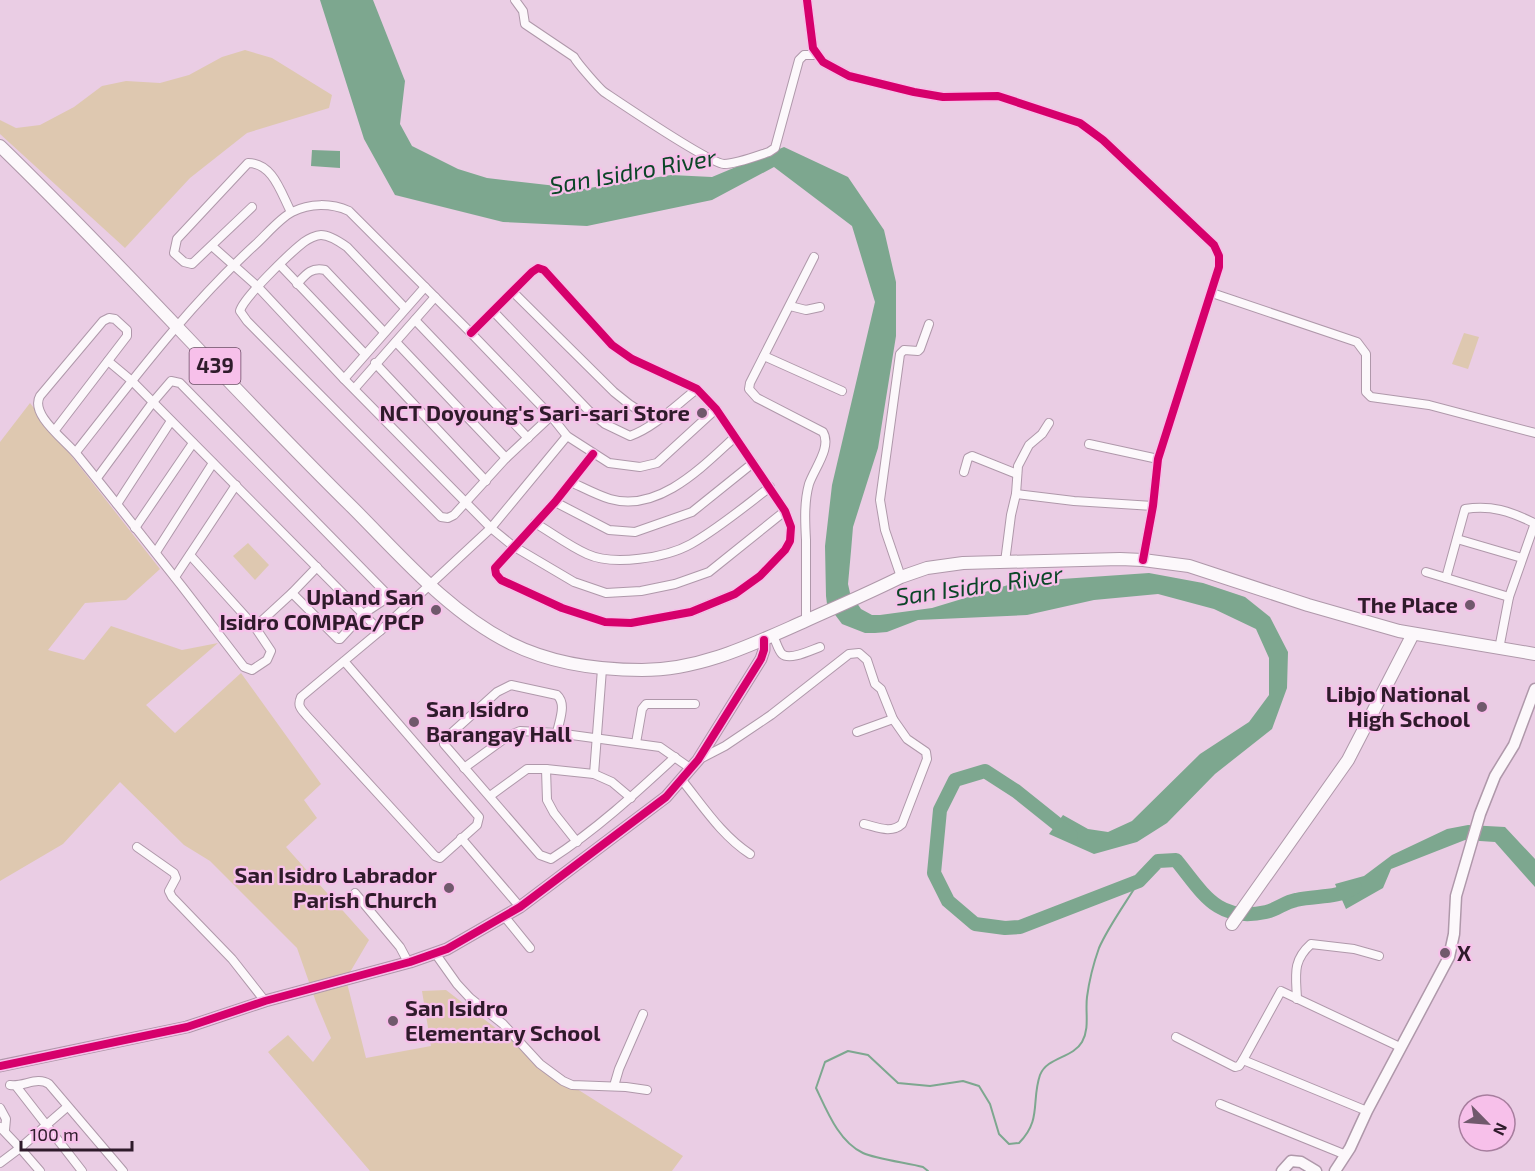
<svg xmlns="http://www.w3.org/2000/svg" width="1535" height="1171" font-family="'Exo 2',sans-serif">
  <style>
    .green { fill: #dec8b0 }
    .water { fill: #7da78f }
    .lines { fill: none; stroke-linecap: round; stroke-linejoin: round }
    .stream { stroke: #7da78f; stroke-width: 2 }
    .river { stroke: #7da78f; stroke-width: 14 }
    .minor-casing { stroke: #af98aa; stroke-width: 10 }
    .tertiary-casing { stroke: #af98aa; stroke-width: 13 }
    .primary-casing { stroke: #af98aa; stroke-width: 14 }
    .minor { stroke: #fcf8fb; stroke-width: 8 }
    .tertiary { stroke: #fcf8fb; stroke-width: 10 }
    .primary { stroke: #fcf8fb; stroke-width: 12 }
    .cycleway-casing { stroke: #f7c0ea; stroke-width: 11 }
    .cycleway { stroke: #d6006c; stroke-width: 8 }
    .poi-dot { fill: #70596c; stroke: #f7c0ea; stroke-width: 2 }
    .labels { text-anchor: middle; stroke-width: 4.5; stroke-linejoin: round; paint-order: stroke }
    .shield { fill: #f7c0ea; stroke: #6b4c64; stroke-width: 1.5 }
    .shield-label { font-size: 21px; font-weight: bold; fill: #2f1b2b }
    .poi-label { font-size: 22px; font-weight: bold; fill: #2f1b2b; stroke: #f7c0ea; text-anchor: end }
    .water-label { font-size: 24px; font-style: italic; fill: #0b4627; stroke: #f7c0ea }
  </style>
  <rect width="100%" height="100%" fill="#eacde4"/>
  <g class="green">
    <polygon points="245,50 272,58 332,95 329,108 247,133 190,178 125,248 0,134 0,120 16,128 40,125 74,107 102,86 126,81 160,83 189,75 222,57"/>
    <polygon points="1464,333 1479,337 1468,369 1452,364"/>
    <polygon points="30,403 160,569 126,600 85,603 48,650 84,660 111,626 182,650 218,643 146,705 175,733 241,673 321,784 304,800 317,818 286,847 369,940 346,979 366,1058 431,1046 422,991 446,990 566,1082 683,1156 672,1171 370,1171 268,1052 288,1035 313,1062 331,1038 316,1002 297,948 210,861 184,845 120,782 63,844 0,881 0,442"/>
    <polygon points="248,543 269,565 255,580 233,556"/>
  </g>
  <g class="water">
    <polygon points="320,0 373,0 405,81 400,124 412,146 458,169 487,178 583,189 671,175 712,177 784,147 848,177 884,230 896,282 896,336 878,448 853,527 851,551 848,584 850,593 861,609 872,615 880,615 932,608 1018,582 1149,573 1203,583 1245,597 1270,617 1288,652 1287,688 1272,729 1215,774 1167,823 1137,842 1094,854 1049,834 1063,815 1088,829 1108,832 1132,821 1200,754 1249,722 1269,695 1269,658 1256,629 1214,609 1158,594 1094,600 1027,615 918,620 887,632 875,633 865,633 842,624 827,604 826,596 825,546 832,485 875,302 852,226 774,167 712,200 587,226 503,222 395,195 364,139"/>
    <polygon points="312,150 340,151 340,168 311,166"/>
    <polygon points="1468,825 1505,827 1535,859 1535,887 1495,842 1465,840 1391,869 1383,888 1346,909 1335,884 1364,876 1392,855 1447,829"/>
  </g>
  <g class="lines">
    <path class="stream" d="M928,1171L923,1167C908,1163 876,1159 863,1153C839,1142 827,1111 816,1088L825,1062L848,1051L868,1055L898,1083L930,1086L963,1081L979,1086L990,1104L999,1134L1009,1144L1019,1143C1042,1120 1031,1101 1040,1075C1047,1057 1073,1058 1082,1042C1090,1028 1085,1012 1087,997C1089,982 1094,962 1099,948C1108,927 1127,901 1139,881"/>
    <path class="river" d="M1071,835L1016,791L985,771L955,780L940,810L934,873L948,901L975,924L1005,928L1020,927L1139,881L1158,861L1176,860C1203,893 1217,923 1266,912C1276,910 1285,902 1296,900C1317,895 1336,899 1355,887"/>
    <defs>
      <g id="minor">
        <path d="M515,0L523,11L525,24L574,57C577,63 599,88 604,92C622,104 709,163 724,164C736,164 757,156 769,152L775,148L799,60L804,55H816"/>
        <polyline points="807,0 813,48 823,62 849,76 914,92 943,97 998,96 1080,123 1103,140 1214,245 1219,256 1219,267 1158,459 1153,506 1143,560"/>
        <path d="M252,207L192,264L184,262L174,253L177,239L248,163C273,163 281,193 291,212"/>
        <polyline points="212,246 257,286 344,379 491,528 513,546 574,582 606,593 641,591 675,584 709,572 785,511"/>
        <polyline points="280,265 365,354"/>
        <path d="M297,284C306,274 311,267 325,270L384,332"/>
        <polyline points="513,292 614,392 629,404 655,421"/>
        <polyline points="1212,293 1357,342 1366,354 1366,392 1371,397 1429,405 1535,433"/>
        <polyline points="790,306 806,310 820,307"/>
        <path d="M405,308L347,247C340,242 330,235 321,235C316,235 308,239 304,242C291,252 243,298 240,311L247,321L441,517L448,518L454,515L506,458L551,416"/>
        <path d="M493,311L589,411L605,424L630,436C655,427 676,405 697,389"/>
        <polyline points="415,320 528,438"/>
        <polyline points="471,333 532,272 538,268 544,270 612,345 632,359 697,389 716,409 785,511 791,527 790,541 785,550 760,576 735,594 691,612 631,623 605,622 562,608 501,580 496,574 495,568 555,502 593,454"/>
        <polyline points="396,342 506,458"/>
        <polyline points="764,356 842,391"/>
        <polyline points="108,361 132,381 380,631"/>
        <polyline points="375,363 486,481"/>
        <polyline points="344,379 425,287"/>
        <polyline points="355,388 435,297"/>
        <path d="M55,430L127,336V330L115,319L109,318L103,321L40,396C29,415 68,442 79,457C135,526 190,596 244,667L252,670L267,660L271,651L255,627L190,555"/>
        <polyline points="1089,444 1158,459"/>
        <path d="M76,452C132,381 187,307 255,245C265,236 280,218 292,212C310,203 331,203 349,211L471,333L551,416L567,436L609,463L640,467L657,463L716,409"/>
        <polyline points="964,472 968,458 972,456 1017,474"/>
        <polyline points="97,478 153,402 171,381 180,383 385,592 386,595 384,600 363,614 340,639 338,639 292,593"/>
        <path d="M571,482C584,488 597,495 610,499C659,513 703,466 735,437"/>
        <polyline points="1016,494 1074,501 1153,506"/>
        <polyline points="555,502 609,530 635,532 692,512 753,463"/>
        <polyline points="117,504 171,421"/>
        <path d="M535,523C552,533 569,546 587,554C613,566 666,558 691,544C719,528 744,507 770,487"/>
        <polyline points="135,528 193,443"/>
        <polyline points="1457,539 1522,558"/>
        <polyline points="156,552 213,463"/>
        <polyline points="1005,562 1011,515 1016,494 1018,466 1029,445 1042,434 1049,423"/>
        <polyline points="1426,572 1509,597"/>
        <polyline points="175,577 236,485"/>
        <polyline points="901,577 885,530 880,500 900,354 904,350 918,351 920,349 929,324"/>
        <path d="M1446,578L1465,509C1491,505 1510,511 1534,523"/>
        <path d="M806,620C806,594 806,567 806,540C805,522 804,502 809,484C814,469 832,447 823,432L757,398L749,389L750,383L814,257"/>
        <polyline points="255,627 292,593 317,567"/>
        <path d="M773,636C776,641 778,650 782,654C790,661 811,650 820,647"/>
        <polyline points="1499,649 1509,597 1535,523"/>
        <path d="M344,661L479,817L477,825L440,858L435,856L307,716C301,709 297,706 301,697L380,631L491,528L567,436"/>
        <polyline points="857,732 893,719"/>
        <path d="M557,733C559,721 567,704 557,695L511,685L497,692L446,738L444,744L540,855L551,859C596,830 636,793 675,757"/>
        <polyline points="636,743 642,709 646,704 695,704"/>
        <path d="M698,760L725,746L771,715L849,654L859,653L867,660L875,684L881,689L893,719L907,739L926,752L927,759L902,824C891,834 877,827 864,824"/>
        <polyline points="464,768 508,736 520,731 557,733 660,747 690,768"/>
        <polyline points="546,769 547,800 554,813 577,842"/>
        <polyline points="594,774 602,669"/>
        <path d="M681,779C703,806 721,835 750,854"/>
        <polyline points="490,796 527,769 546,769 594,774 612,782 631,798"/>
        <polyline points="461,838 520,907"/>
        <polyline points="137,847 174,873 176,878 169,891 172,897 232,959 265,1001"/>
        <polyline points="355,893 400,947 408,962"/>
        <polyline points="504,916 530,948"/>
        <polyline points="435,953 457,984 470,998 503,1024 540,1064 563,1081 572,1085 626,1087 647,1090"/>
        <path d="M1297,999C1296,975 1292,961 1311,944L1354,949L1379,956"/>
        <polyline points="1176,1037 1235,1067 1239,1066 1243,1060"/>
        <path d="M10,1085C24,1087 37,1076 49,1084L123,1171"/>
        <polyline points="16,1086 82,1171"/>
        <polyline points="614,1086 619,1069 643,1014"/>
        <polyline points="1220,1104 1346,1155"/>
        <polyline points="0,1108 6,1119 5,1130"/>
        <polyline points="1367,1111 1243,1060 1281,991 1400,1047"/>
        <polyline points="0,1127 20,1148 67,1107"/>
        <polyline points="0,1163 20,1148 40,1171"/>
      </g>
      <g id="tertiary">
        <polyline points="0,1066 187,1027 265,1001 410,962 447,949 520,907 666,797 698,760 761,659 764,650 764,640"/>
        <polyline points="1282,1171 1291,1161 1301,1162 1316,1171"/>
        <polyline points="1335,1171 1350,1148 1367,1111 1449,957 1454,934 1456,896 1480,814 1495,776 1514,745 1535,689"/>
      </g>
      <g id="primary">
        <path d="M0,146C121,263 232,389 352,507C400,555 448,612 510,643C550,663 597,670 642,670C700,670 751,645 803,622C836,607 869,593 901,577L927,568L963,563L1120,559L1143,560L1189,566L1308,605L1399,631L1535,654"/>
        <polyline points="1232,924 1348,760 1413,634"/>
      </g>
    </defs>
    <use href="#minor" class="minor-casing"/>
    <use href="#tertiary" class="tertiary-casing"/>
    <use href="#primary" class="primary-casing"/>
    <use href="#minor" class="minor"/>
    <use href="#tertiary" class="tertiary"/>
    <use href="#primary" class="primary"/>
    <defs>
      <g id="cycleway">
        <polyline points="807,0 813,48 823,62 849,76 914,92 943,97 998,96 1080,123 1103,140 1214,245 1219,256 1219,267 1158,459 1153,506 1143,560"/>
        <polyline points="471,333 532,272 538,268 544,270 612,345 632,359 697,389 716,409 785,511 791,527 790,541 785,550 760,576 735,594 691,612 631,623 605,622 562,608 501,580 496,574 495,568 555,502 593,454"/>
        <polyline points="0,1066 187,1027 265,1001 410,962 447,949 520,907 666,797 698,760 761,659 764,650 764,640"/>
      </g>
    </defs>
    <use href="#cycleway" class="cycleway-casing"/>
    <use href="#cycleway" class="cycleway"/>
  </g>
  <g class="poi-dot">
    <circle cx="702" cy="413" r="6"/>
    <circle cx="1470" cy="605" r="6"/>
    <circle cx="436" cy="610" r="6"/>
    <circle cx="1482" cy="707" r="6"/>
    <circle cx="414" cy="722" r="6"/>
    <circle cx="449" cy="888" r="6"/>
    <circle cx="1445" cy="953" r="6"/>
    <circle cx="393" cy="1021" r="6"/>
  </g>
  <g class="labels">
    <rect class="shield" x="189.5" y="348" width="51" height="36" rx="4.5"/>
    <g class="shield-label">
      <text x="215" y="373">439</text>
    </g>
    <g class="poi-label">
      <text x="690" y="421">NCT Doyoung's Sari-sari Store</text>
      <text x="424" y="605">Upland San<tspan x="424" dy="25">Isidro COMPAC/PCP</tspan></text>
      <text x="1458" y="613">The Place</text>
      <text x="1470" y="702">Libjo National<tspan x="1470" dy="25">High School</tspan></text>
      <text x="426" y="717" text-anchor="start">San Isidro<tspan x="426" dy="25">Barangay Hall</tspan></text>
      <text x="437" y="883">San Isidro Labrador<tspan x="437" dy="25">Parish Church</tspan></text>
      <text x="1457" y="961" text-anchor="start">X</text>
      <text x="405" y="1016" text-anchor="start">San Isidro<tspan x="405" dy="25">Elementary School</tspan></text>
    </g>
    <g class="water-label">
      <text transform="translate(633 172) rotate(-10)" y="8">San Isidro River</text>
      <text transform="translate(979 586) rotate(-8)" y="8">San Isidro River</text>
    </g>
  </g>
  <g transform="translate(1487 1123) rotate(115)"><circle r="28" fill="#f7c0ea" stroke="#a77e9e" stroke-width="1.5"/>
  <path d="M0-4.5L10 22L0 15L-10 22Z" fill="#70596c"/>
  <text y="-9" font-size="16" font-weight="bold" text-anchor="middle" fill="#2f1b2b">N</text>
  </g>
  <path d="M21 1141v9h111v-9" fill="none" stroke="#2f1b2b" stroke-width="3"/>
  <text x="30" y="1141" font-size="18" fill="#2f1b2b" stroke="#f7c0ea" stroke-width="4.5" paint-order="stroke">100 m</text>
</svg>
